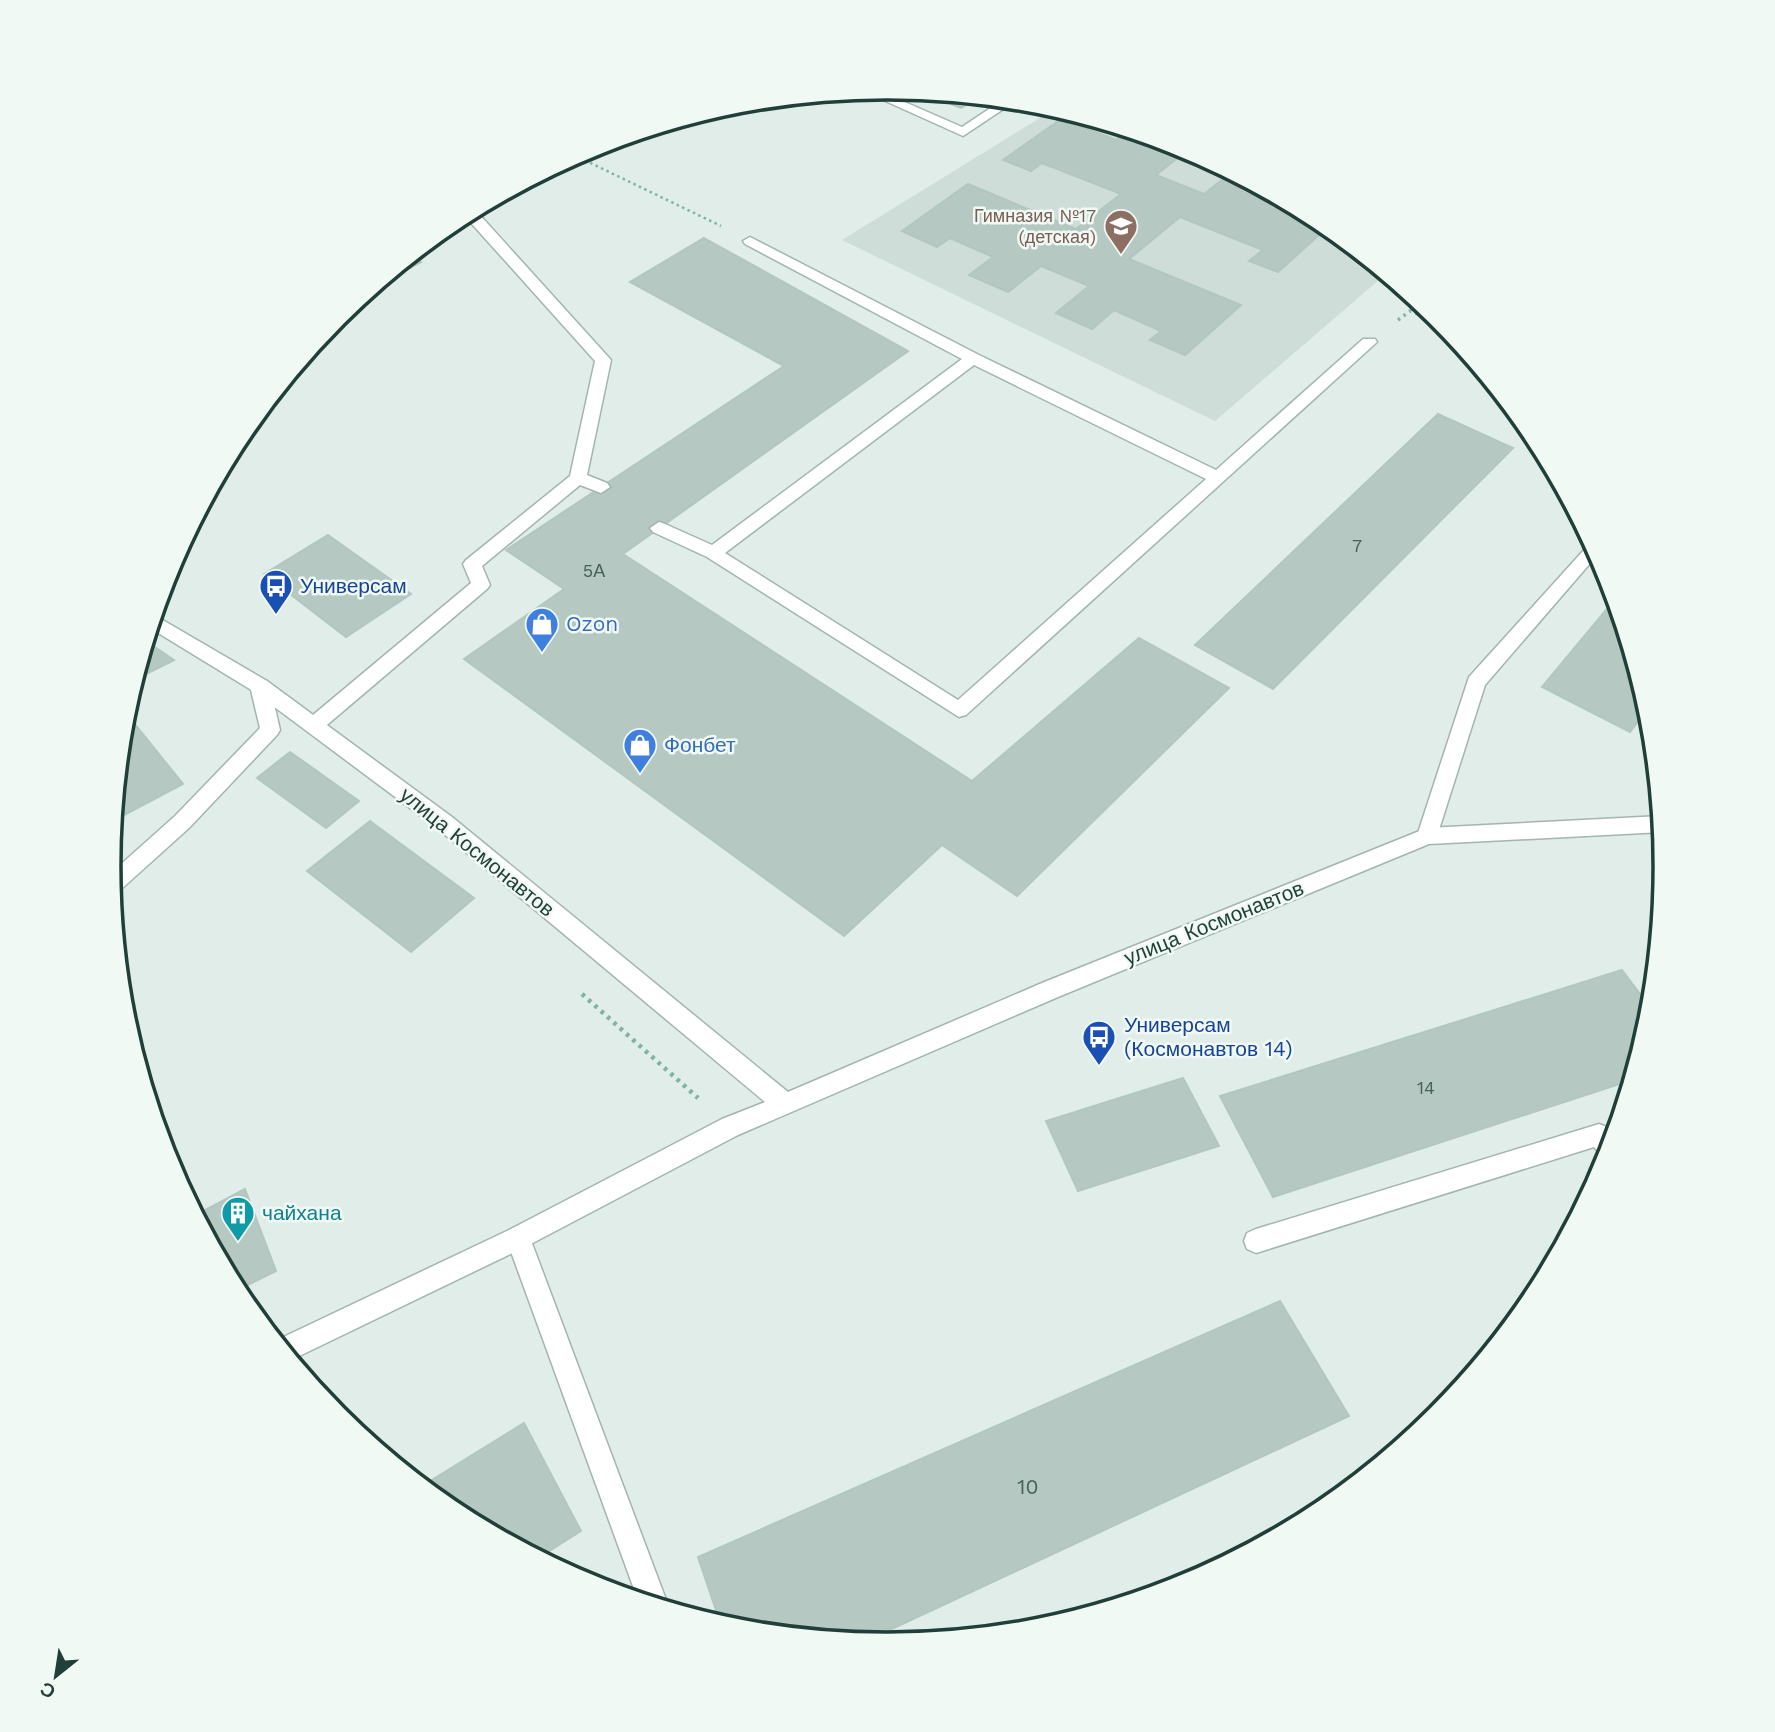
<svg xmlns="http://www.w3.org/2000/svg" width="1775" height="1732" font-family="'Work Sans',sans-serif">
  <style>
    .built { fill: #ceddd7 }
    .building { fill: #b5c8c1; stroke: #b2c7bf; stroke-width: 2 }
    .lines { fill: none; stroke-linecap: round; stroke-linejoin: round }
    .service-casing { stroke: #a2b5b0; stroke-width: 3 }
    .tertiary-casing { stroke: #a2b5b0; stroke-width: 3 }
    .path-far2 { stroke: #7db4a5; stroke-width: 2.5; stroke-dasharray: 2.5 3.5; stroke-linecap: butt }
    .path-far1 { stroke: #7db4a5; stroke-width: 3.5; stroke-dasharray: 2.5 4.5; stroke-linecap: butt }
    .path { stroke: #7db4a5; stroke-width: 4.5; stroke-dasharray: 3.5 5; stroke-linecap: butt }
    .service { fill: #fff; fill-rule: evenodd }
    .tertiary { fill: #fff; fill-rule: evenodd }
    .labels { text-anchor: middle; stroke-width: 5; stroke-linejoin: round; paint-order: stroke }
    .far-education-label { font-size: 18px; fill: #785e54; stroke: #f1f9f5; text-anchor: end }
    .number-label { font-size: 18px; fill: #44615a }
    .transit-label { font-size: 21px; fill: #164399; stroke: #f1f9f5; text-anchor: start }
    .shop-label { font-size: 21px; fill: #366cbe; stroke: #f1f9f5; text-anchor: start }
    .street-label { font-size: 21px; fill: #1f3f38; stroke: #f1f9f5 }
    .culture-label { font-size: 21px; fill: #0d838f; stroke: #f1f9f5; text-anchor: start }
    .near-number-label { font-size: 21px; fill: #44615a }
    .rim { fill: none; stroke: #1f3f38; stroke-width: 3.5 }
  </style>
  <rect width="100%" height="100%" fill="#e0ede8"/>
  <polygon class="built" points="1056,108 1186,147 1320,219 1387,273 1215,421 842,240"/>
  <g class="building">
    <polygon points="920,91 981,97 961,108"/>
    <polygon points="1061,119 1116,140 1130,130 1186,151 1156,175 1204,194 1232,172 1284,199 1279,203 1321,219 1329,226 1278,272 1249,261 1263,250 1180,217 1129,259 1241,305 1185,355 1150,340 1161,331 1114,310 1092,329 1056,313 1089,286 1041,266 1008,292 969,275 993,257 950,238 937,247 902,231 968,184 1076,229 1121,194 1042,163 1031,171 1003,160"/>
    <polygon points="704,238 908,351 623,554 972,781 1139,638 1229,688 1017,896 942,845 844,936 464,659 564,589 506,550 784,366 630,282"/>
    <polygon points="410,256 421,262 367,291"/>
    <polygon points="1438,414 1513,448 1273,689 1195,645"/>
    <polygon points="328,535 411,594 346,637 264,574"/>
    <polygon points="1616,598 1649,707 1630,732 1542,687"/>
    <polygon points="146,641 174,660 134,680"/>
    <polygon points="125,712 183,784 113,821 124,714"/>
    <polygon points="290,752 359,801 326,828 257,778"/>
    <polygon points="370,821 474,898 411,952 307,871"/>
    <polygon points="1622,970 1652,1010 1632,1080 1273,1197 1220,1096"/>
    <polygon points="1183,1078 1219,1146 1078,1191 1046,1121"/>
    <polygon points="245,1189 276,1271 236,1291 196,1215"/>
    <polygon points="1280,1301 1349,1416 864,1642 735,1629 721,1625 698,1557"/>
    <polygon points="524,1423 581,1531 538,1558 455,1513 422,1486"/>
  </g>
  <g class="lines">
    <defs>
      <g id="service">
        <polygon points="875,89 962,127 1004,99 1017,100 963,136 861,90"/>
        <polygon points="544,171 544,177 478,213 611,360 587,475 607,483 610,487 601,493 580,485 482,566 490,585 487,589 321,730 314,732 307,730 304,725 307,720 471,583 463,564 466,560 570,476 595,361 463,214"/>
        <path d="M750,237L979,355L1216,470L1363,339H1375L1377,342L966,715L959,717L707,557L653,532L650,528L659,522L665,524L712,545L962,359L745,244L743,241ZM974,365L1206,479L958,700L725,553Z"/>
        <polygon points="1592,541 1599,553 1485,685 1437,836 1434,842 1427,844 1420,842 1417,836 1469,677"/>
        <polygon points="260,679 267,681 270,686 280,730 277,735 189,828 118,892 112,894 110,874 175,816 260,728 250,686 253,681"/>
        <polygon points="1599,1124 1607,1127 1615,1137 1608,1160 1603,1158 1594,1147 1256,1253 1247,1249 1244,1241 1247,1233 1256,1229"/>
        <polygon points="518,1226 527,1230 530,1238 668,1605 667,1609 638,1600 506,1238 509,1230"/>
      </g>
      <polygon id="tertiary" points="154,615 267,681 452,817 788,1092 1042,983 1427,828 1661,816 1663,832 1429,844 1058,997 738,1135 527,1246 291,1360 275,1341 509,1230 722,1119 765,1102 438,829 253,691 150,628"/>
    </defs>
    <use href="#service" class="service-casing"/>
    <use href="#tertiary" class="tertiary-casing"/>
    <polyline class="path-far2" points="574,155 721,226"/>
    <polyline class="path-far1" points="1398,320 1410,311 1446,325"/>
    <polyline class="path" points="582,994 698,1098"/>
    <use href="#service" class="service"/>
    <use href="#tertiary" class="tertiary"/>
  </g>
  <defs>
    <symbol id="school-pin" viewBox="-11 -11 22 30"><path d="M0 17L-7.5 6A9.5 9.5 0 1 1 7.5 6Z" fill="#8d6e63" stroke="#f1f9f5"/><path d="M0-5L7-2L0 1L-7-2ZM-4 1L0 2.5L4 1V4Q0 6-4 4Z" fill="#fff"/></symbol>
    <symbol id="bus-pin" viewBox="-11 -11 22 30"><path d="M0 17L-7.5 6A9.5 9.5 0 1 1 7.5 6Z" fill="#1a4fb4" stroke="#f1f9f5"/><path d="M-5-6H5V4H4V6H2V4H-2V6H-4V4H-5ZM-3.5-4V0h7V-4ZM-3.5 1.2v1.5H-2V1.2ZM2 1.2v1.5H3.5V1.2Z" fill="#fff"/></symbol>
    <symbol id="shop-pin" viewBox="-11 -11 22 30"><path d="M0 17L-7.5 6A9.5 9.5 0 1 1 7.5 6Z" fill="#3f7fe0" stroke="#f1f9f5"/><path d="M-5-2.5h2.3a2.7 3.5 0 0 1 5.4 0H5L5.5 6h-11ZM-1.5-2.5h3a1.5 2.3 0 0 0-3 0Z" fill="#fff"/></symbol>
    <symbol id="building-pin" viewBox="-11 -11 22 30"><path d="M0 17L-7.5 6A9.5 9.5 0 1 1 7.5 6Z" fill="#0f9aa8" stroke="#f1f9f5"/><path d="M-4-6H4V6H1V3H-1V6H-4ZM-2.5-4.3h1.7v1.8h-1.7ZM.8-4.3h1.7v1.8H.8ZM-2.5-1h1.7V.8h-1.7ZM.8-1h1.7V.8H.8Z" fill="#fff"/></symbol>
  </defs>
  <g fill-rule="evenodd">
    <use href="#school-pin" x="1102" y="207" width="38" height="52"/>
    <use href="#bus-pin" x="257" y="567" width="38" height="52"/>
    <use href="#shop-pin" x="523" y="605" width="38" height="52"/>
    <use href="#shop-pin" x="621" y="726" width="38" height="52"/>
    <use href="#bus-pin" x="1080" y="1018" width="38" height="52"/>
    <use href="#building-pin" x="219" y="1194" width="38" height="52"/>
  </g>
  <g class="labels">
    <g class="far-education-label">
      <text x="1096" y="222">Гимназия №17<tspan x="1096" dy="21">(детская)</tspan></text>
    </g>
    <g class="number-label">
      <text x="1357" y="552">7</text>
      <text x="594" y="577">5А</text>
      <text x="1426" y="1094">14</text>
    </g>
    <g class="transit-label">
      <text x="300" y="593">Универсам</text>
      <text x="1124" y="1032">Универсам<tspan x="1124" dy="24">(Космонавтов 14)</tspan></text>
    </g>
    <g class="shop-label">
      <text x="566" y="631">Ozon</text>
      <text x="664" y="752">Фонбет</text>
    </g>
    <g class="street-label">
      <text transform="translate(477 852) rotate(39)" y="7">улица Космонавтов</text>
      <text transform="translate(1214 923) rotate(-22)" y="7">улица Космонавтов</text>
    </g>
    <g class="culture-label">
      <text x="262" y="1220">чайхана</text>
    </g>
    <g class="near-number-label">
      <text x="1028" y="1494">10</text>
    </g>
  </g>
  <path d="M0 0H1775V1732H0ZM121 866a766 766 0 1 1 1532 0a766 766 0 1 1-1532 0Z" fill="#f1f9f5" fill-rule="evenodd"/>
  <path class="rim" d="M121 866a766 766 0 1 1 1532 0a766 766 0 1 1-1532 0Z"/>
  <g transform="translate(56 1676) rotate(210)" stroke="#f1f9f5" stroke-width="5" paint-order="stroke">
  <path d="M0-5L12 26L0 18L-12 26Z" fill="#1f3f38"/>
  <text y="-10" font-size="19" font-weight="bold" text-anchor="middle" fill="#1f3f38">С</text>
  </g>
</svg>
